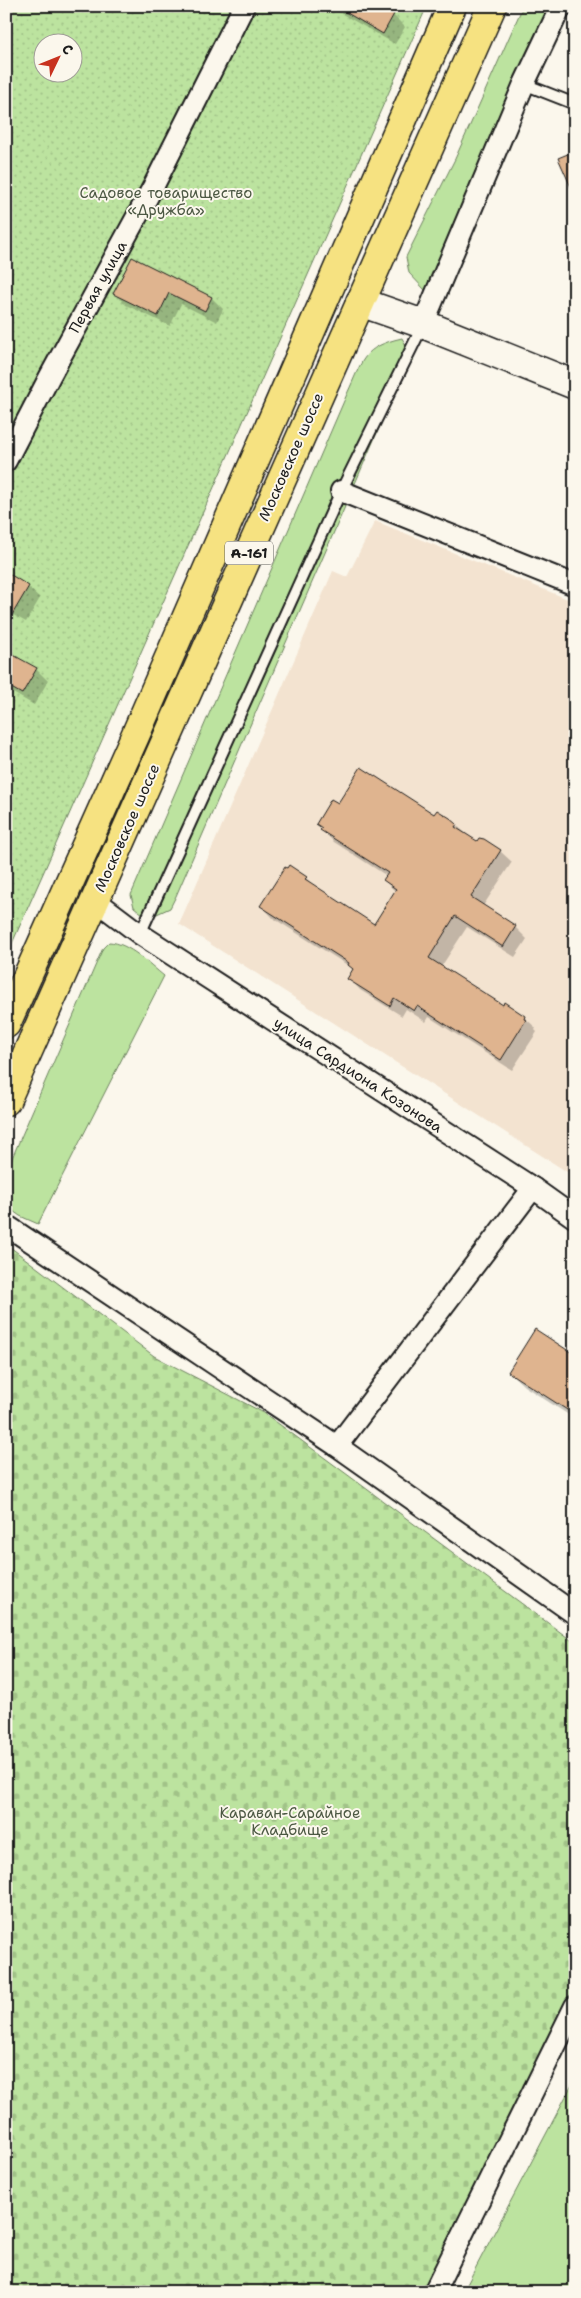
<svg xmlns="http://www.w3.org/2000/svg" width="581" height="2298" font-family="'Shantell Sans',sans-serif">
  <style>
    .built { fill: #f3e3d0 }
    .green { fill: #bce39f; stroke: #6c805e }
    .cemetery { fill: url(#cemetery-stones); stroke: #6c805e }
    .garden { fill: url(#garden-dots); stroke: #6c805e; fill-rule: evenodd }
    .shadow { fill: #0003 }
    .building { fill: #dfb48f; stroke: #1c1c1c }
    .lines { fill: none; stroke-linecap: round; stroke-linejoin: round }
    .lane-casing { stroke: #1c1c1c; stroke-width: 14 }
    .street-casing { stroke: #1c1c1c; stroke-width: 24 }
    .secondary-casing { stroke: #1c1c1c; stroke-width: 31 }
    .highway-casing { stroke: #1c1c1c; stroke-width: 31 }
    .lane { stroke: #fbf7ec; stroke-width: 10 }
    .street { stroke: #fbf7ec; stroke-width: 20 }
    .secondary { stroke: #fbf7ec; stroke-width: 28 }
    .highway { stroke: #f6e281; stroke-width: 28 }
    .labels { text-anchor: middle; stroke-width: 4; stroke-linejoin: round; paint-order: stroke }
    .shield { fill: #fbf7ec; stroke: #5f5e5a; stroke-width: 1 }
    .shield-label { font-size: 14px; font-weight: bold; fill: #1c1c1c }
    .park-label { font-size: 15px; fill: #4c5843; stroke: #fbf7ec }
    .street-label { font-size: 15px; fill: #1c1c1c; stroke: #fbf7ec }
  </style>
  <defs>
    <pattern id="cemetery-stones" width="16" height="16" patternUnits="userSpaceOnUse" patternTransform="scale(1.25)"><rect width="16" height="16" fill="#bce39f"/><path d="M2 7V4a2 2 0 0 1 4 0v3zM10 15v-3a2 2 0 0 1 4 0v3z" fill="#a1c288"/></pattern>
    <pattern id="garden-dots" width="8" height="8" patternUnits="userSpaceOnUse" patternTransform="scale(1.25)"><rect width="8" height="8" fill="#bce39f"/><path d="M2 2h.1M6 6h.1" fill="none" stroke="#a1c288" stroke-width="1.8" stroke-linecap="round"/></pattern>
  </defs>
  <rect width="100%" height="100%" fill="#fbf7ec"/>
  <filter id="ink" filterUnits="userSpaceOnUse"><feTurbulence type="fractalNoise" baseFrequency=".02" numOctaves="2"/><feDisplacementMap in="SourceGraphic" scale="10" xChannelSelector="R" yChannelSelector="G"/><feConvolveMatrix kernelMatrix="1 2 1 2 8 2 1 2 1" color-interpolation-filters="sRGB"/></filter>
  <g filter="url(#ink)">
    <polygon class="built" points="375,521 575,602 575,1177 179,924 333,571 347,577"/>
    <g class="green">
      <polygon points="523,6 565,6 434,288 425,290 409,273 406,257 455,159"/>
      <path d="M402,338L414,360L406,366L176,896L170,908L148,918L134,907L131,895L347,394C363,360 362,347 402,338Z"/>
      <path d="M109,942C129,943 149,964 164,976L38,1224L20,1216L6,1206V1172L103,948Z"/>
      <polygon points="575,2079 575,2292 463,2292"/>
    </g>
    <polygon class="cemetery" points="6,1244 154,1356 264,1413 575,1643 575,1999 430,2292 6,2292"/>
    <path class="garden" d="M6,6H427L6,957ZM42,42H72V72H42Z"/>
    <g class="shadow">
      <polygon points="328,6 377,6 393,15 405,27 395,44"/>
      <polygon points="132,259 212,298 223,309 217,322 181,304 170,326 126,305 115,294"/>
      <polygon points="28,587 40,598 26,622 6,611"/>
      <polygon points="6,652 36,669 48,681 34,705 6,689"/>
      <polygon points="338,805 434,816 456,825 477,843 500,851 512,862 483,906 515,927 527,939 515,957 467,927 441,967 503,1007 524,1017 536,1028 535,1030 537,1032 512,1070 429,1017 426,1022 406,1009 402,1016 360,990 349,978 354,970 352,968 273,918 262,906 306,878 317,889 375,925 396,892 384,880 387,876 334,842 322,830"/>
      <polygon points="575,1356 575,1419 524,1386 509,1372"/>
    </g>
    <g class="building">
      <polygon points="335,6 380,6 394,14 383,34"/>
      <polygon points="575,151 575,196 558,158"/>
      <polygon points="132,257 212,297 205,311 169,293 158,316 113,294"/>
      <polygon points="6,572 29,586 6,625"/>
      <polygon points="6,651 37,668 22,694 6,685"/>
      <polygon points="361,767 434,814 437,810 450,818 457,824 455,827 477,841 479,838 484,839 501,850 471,897 516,926 503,947 455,916 429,958 503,1005 504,1002 525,1016 524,1019 526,1020 501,1060 417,1006 414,1011 394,998 390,1006 347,979 353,969 348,965 349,963 260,906 285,867 287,868 289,865 307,877 305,879 374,924 396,889 383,880 388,873 320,830 322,828 316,824 331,799 338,803"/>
      <polygon points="535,1329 575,1355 575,1415 508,1372"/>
    </g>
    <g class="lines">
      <defs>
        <g id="lane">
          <polyline points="524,84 575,104"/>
          <polyline points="140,934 341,491 423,325"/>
        </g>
        <g id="street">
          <polyline points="423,324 524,84 561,6"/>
          <polyline points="6,461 50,376 153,187 244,6"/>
          <polyline points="341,491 575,585"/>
          <polyline points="95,900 140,934 533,1188 575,1218"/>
          <polyline points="6,1225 337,1446 575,1614"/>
          <polyline points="337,1446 533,1188"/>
          <polyline points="434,2292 575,2006"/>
        </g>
        <polyline id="secondary" points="360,302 423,324 575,385"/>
        <g id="highway">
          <polyline points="6,1024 135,736 452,6"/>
          <polyline points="6,1101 492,6"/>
        </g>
      </defs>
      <use href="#lane" class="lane-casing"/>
      <use href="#street" class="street-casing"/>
      <use href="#secondary" class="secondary-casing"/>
      <use href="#highway" class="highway-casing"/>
      <use href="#lane" class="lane"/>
      <use href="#street" class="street"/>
      <use href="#secondary" class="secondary"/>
      <use href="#highway" class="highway"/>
    </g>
  </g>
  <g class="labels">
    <rect class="shield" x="225" y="541.5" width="48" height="23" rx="4"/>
    <g class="shield-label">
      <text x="249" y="558">А-161</text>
    </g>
    <g class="park-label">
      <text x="166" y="198">Садовое товарищество<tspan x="166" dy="17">«Дружба»</tspan></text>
      <text x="290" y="1818">Караван-Сарайное<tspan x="290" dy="17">Кладбище</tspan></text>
    </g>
    <g class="street-label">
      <text transform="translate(98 287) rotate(-61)" y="5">Первая улица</text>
      <text transform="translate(291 457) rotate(-66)" y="5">Московское шоссе</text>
      <text transform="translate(127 828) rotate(-66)" y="5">Московское шоссе</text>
      <text transform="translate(358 1075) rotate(33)" y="5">улица Сардиона Козонова</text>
    </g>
  </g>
  <rect width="581" height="2298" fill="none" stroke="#fbf7ec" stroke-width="25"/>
  <rect x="12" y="12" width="556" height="2273" fill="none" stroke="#1c1c1c" stroke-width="2" filter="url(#ink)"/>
  <g transform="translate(58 58) rotate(47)"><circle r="24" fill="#fbf7ec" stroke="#a29f99"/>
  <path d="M0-4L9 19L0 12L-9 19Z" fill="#c8321e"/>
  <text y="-8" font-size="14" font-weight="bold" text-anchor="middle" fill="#1c1c1c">С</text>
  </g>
</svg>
